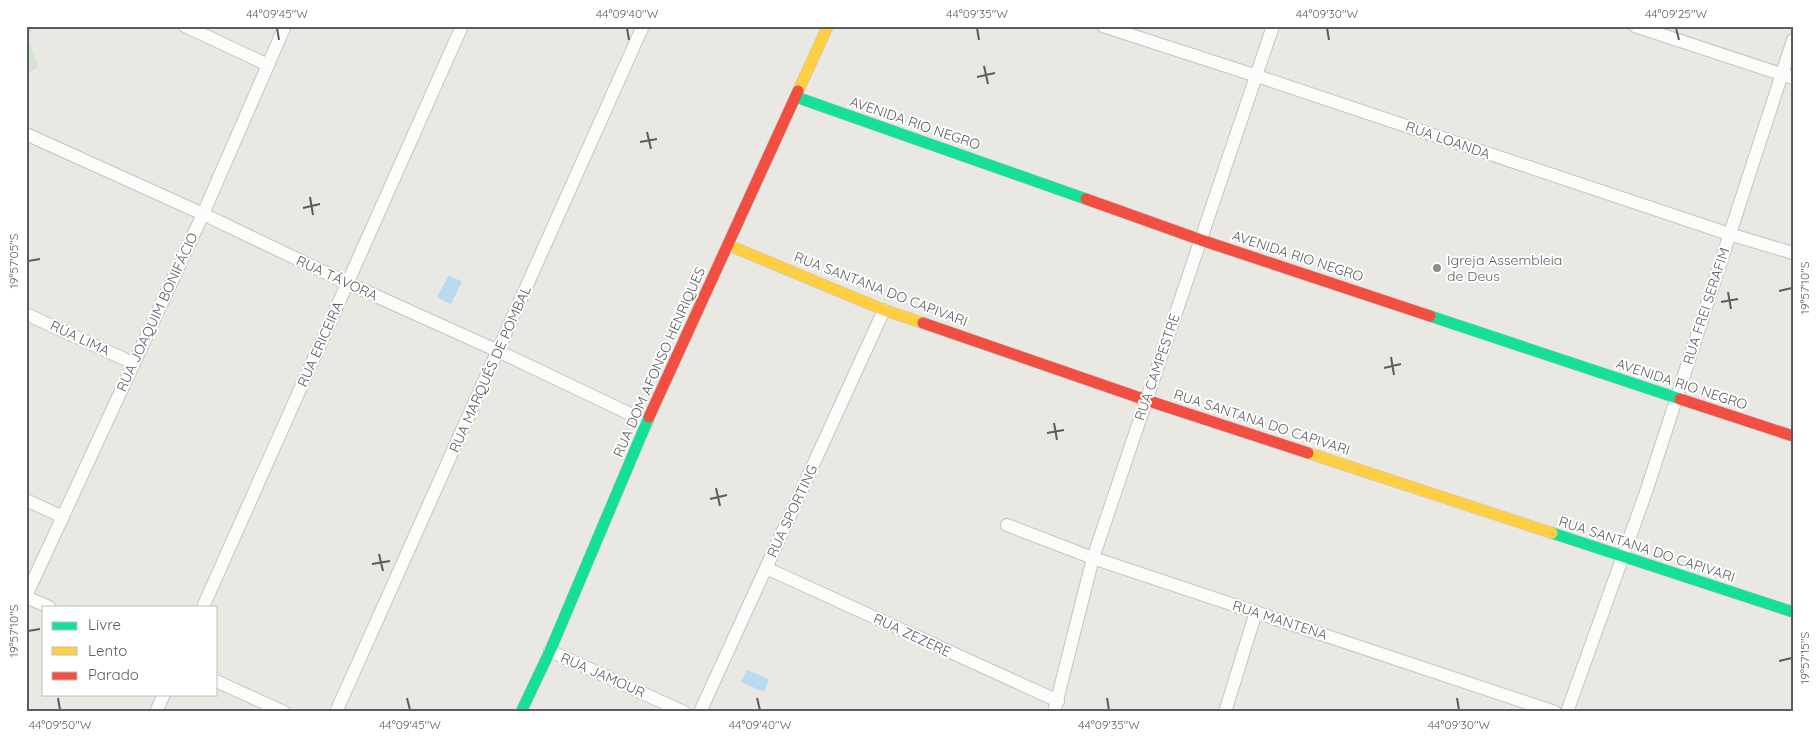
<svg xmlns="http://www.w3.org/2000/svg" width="1819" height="738" font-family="Quicksand,sans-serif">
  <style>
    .green { fill: #d2e4cf }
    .water { fill: #badaf0 }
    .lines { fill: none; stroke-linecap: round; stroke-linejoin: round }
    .street-casing { stroke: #c5c4c4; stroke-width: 14 }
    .fast-casing { stroke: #c5c5c5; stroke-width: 12 }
    .slow-casing { stroke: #c5c5c5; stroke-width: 12 }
    .jam-casing { stroke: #c5c5c5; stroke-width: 12 }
    .street { stroke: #fcfcfb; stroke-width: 12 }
    .fast { stroke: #16e098; stroke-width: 11 }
    .slow { stroke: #ffcf43; stroke-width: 11 }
    .jam { stroke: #f24e42; stroke-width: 11 }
    .ticks { fill: none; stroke: #5a5d60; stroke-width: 2 }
    .poi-dot { fill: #8c8e8e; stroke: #fff; stroke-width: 2 }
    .labels { text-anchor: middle; stroke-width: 4; stroke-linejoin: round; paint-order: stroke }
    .street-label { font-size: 14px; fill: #5a5d60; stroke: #fff }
    .poi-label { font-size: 14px; fill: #5a5d60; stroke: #fff; text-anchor: start }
    .neatline { fill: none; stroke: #5a5d60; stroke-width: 2 }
    .ticks-label { font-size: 12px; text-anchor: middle; fill: #5a5d60 }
  </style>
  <rect width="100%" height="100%" fill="#e9e8e3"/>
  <polygon class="green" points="26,26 32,26 29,40 38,67 26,74"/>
  <g class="water">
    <polygon points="449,275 462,282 451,304 437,297"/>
    <polygon points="747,670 769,679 764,692 741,682"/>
  </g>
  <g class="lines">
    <defs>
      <g id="street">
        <polyline points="185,26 268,65"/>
        <polyline points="1103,26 1257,76 1729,234 1793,253"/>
        <polyline points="1635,26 1793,78"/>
        <polyline points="26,134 203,214 345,282 498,351 647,422"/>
        <polyline points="26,314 133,363"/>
        <polyline points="26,500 63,517"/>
        <polyline points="1007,525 1093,558 1555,712"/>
        <polyline points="766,568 1058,701"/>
        <polyline points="26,596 203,214 285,26"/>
        <polyline points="26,597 49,607"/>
        <polyline points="203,607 462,26"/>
        <polyline points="550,651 684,712"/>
        <polyline points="216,681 284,712"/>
        <polyline points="156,712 164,694"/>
        <polyline points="336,712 643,26"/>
        <polyline points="700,712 884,310"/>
        <polyline points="1054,712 1093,558 1273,26"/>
        <polyline points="1225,712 1256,612"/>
        <polyline points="1567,712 1646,492 1793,40"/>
      </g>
      <g id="fast">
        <polyline points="796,97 1086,199"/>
        <polyline points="1430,316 1680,399"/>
        <polyline points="1552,533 1793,612"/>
        <polyline points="521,712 550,651 649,417"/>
      </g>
      <g id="slow">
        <polyline points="798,91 828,26"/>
        <polyline points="728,245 884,310 923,323"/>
        <polyline points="1308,453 1552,533"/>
      </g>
      <g id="jam">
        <polyline points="1086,199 1201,240 1430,316"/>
        <polyline points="923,323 1146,400 1308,453"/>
        <polyline points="1680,399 1793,436"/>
        <polyline points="649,417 798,91"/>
      </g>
    </defs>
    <use href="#street" class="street-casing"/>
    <use href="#fast" class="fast-casing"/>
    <use href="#slow" class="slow-casing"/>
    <use href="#jam" class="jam-casing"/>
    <use href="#street" class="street"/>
    <use href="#fast" class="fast"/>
    <use href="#slow" class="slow"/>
    <use href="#jam" class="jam"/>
  </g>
  <path class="ticks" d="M277,28L279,40M627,28L629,40M977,28L979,40M1327,28L1329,40M1676,28L1679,40M984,66L988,84M977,77L995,73M647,132L651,149M640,142L657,139M310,197L313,215M303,208L320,204M28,261L40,259M1779,291L1792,288M1728,292L1731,309M1721,302L1738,299M1391,357L1394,375M1384,368L1401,364M1054,423L1057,440M1047,433L1064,430M716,488L720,506M710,499L727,495M379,554L383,571M372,564L390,561M28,631L40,629M1779,661L1792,658M58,698L60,710M407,698L410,710M757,698L760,710M1107,698L1109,710M1457,698L1459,710"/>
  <circle class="poi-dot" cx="1437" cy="268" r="5"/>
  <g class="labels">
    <g class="street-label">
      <text transform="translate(915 123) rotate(19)" y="5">AVENIDA RIO NEGRO</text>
      <text transform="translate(1448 140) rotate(19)" y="5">RUA LOANDA</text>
      <text transform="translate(1298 256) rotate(18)" y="5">AVENIDA RIO NEGRO</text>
      <text transform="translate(337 278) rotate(25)" y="5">RUA TÁVORA</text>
      <text transform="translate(881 289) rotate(21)" y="5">RUA SANTANA DO CAPIVARI</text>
      <text transform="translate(1706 306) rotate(-72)" y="5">RUA FREI SERAFIM</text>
      <text transform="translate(157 312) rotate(-65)" y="5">RUA JOAQUIM BONIFÁCIO</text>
      <text transform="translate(80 338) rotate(25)" y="5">RUA LIMA</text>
      <text transform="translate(320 344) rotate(-66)" y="5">RUA ERICEIRA</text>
      <text transform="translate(659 362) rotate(-66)" y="5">RUA DOM AFONSO HENRIQUES</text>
      <text transform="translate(1157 367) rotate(-71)" y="5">RUA CAMPESTRE</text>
      <text transform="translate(490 369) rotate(-66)" y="5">RUA MARQUÊS DE POMBAL</text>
      <text transform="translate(1682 384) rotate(18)" y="5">AVENIDA RIO NEGRO</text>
      <text transform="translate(1262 422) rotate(18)" y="5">RUA SANTANA DO CAPIVARI</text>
      <text transform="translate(792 511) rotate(-65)" y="5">RUA SPORTING</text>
      <text transform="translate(1647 549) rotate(18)" y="5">RUA SANTANA DO CAPIVARI</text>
      <text transform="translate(1280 620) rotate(18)" y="5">RUA MANTENA</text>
      <text transform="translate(912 635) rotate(25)" y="5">RUA ZEZERE</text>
      <text transform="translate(603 675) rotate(24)" y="5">RUA JAMOUR</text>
    </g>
    <g class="poi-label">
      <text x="1447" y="265">Igreja Assembleia<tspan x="1447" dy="16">de Deus</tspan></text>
    </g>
  </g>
  <rect width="1819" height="738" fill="none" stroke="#ffffff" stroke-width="55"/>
  <rect x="42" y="606" width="175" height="90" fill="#ffffff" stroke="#bdbebf"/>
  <rect x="52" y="622" width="25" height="8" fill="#16e098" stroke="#bdbebf"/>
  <text x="88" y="630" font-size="15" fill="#5a5d60">Livre</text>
  <rect x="52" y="647" width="25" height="8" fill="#ffcf43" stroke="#bdbebf"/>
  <text x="88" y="656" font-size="15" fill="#5a5d60">Lento</text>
  <rect x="52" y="672" width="25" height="8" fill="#f24e42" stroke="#bdbebf"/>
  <text x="88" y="680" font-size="15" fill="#5a5d60">Parado</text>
  <rect x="28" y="28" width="1764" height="682" class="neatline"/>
  <g class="ticks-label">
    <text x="277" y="18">44°09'45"W</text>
    <text x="627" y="18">44°09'40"W</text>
    <text x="977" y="18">44°09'35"W</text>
    <text x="1327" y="18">44°09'30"W</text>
    <text x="1676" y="18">44°09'25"W</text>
    <text transform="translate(14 261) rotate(-90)" y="4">19°57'05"S</text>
    <text transform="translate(1805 288) rotate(-90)" y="4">19°57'10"S</text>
    <text transform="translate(14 631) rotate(-90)" y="4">19°57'10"S</text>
    <text transform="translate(1805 658) rotate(-90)" y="4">19°57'15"S</text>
    <text x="60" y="729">44°09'50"W</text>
    <text x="410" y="729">44°09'45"W</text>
    <text x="760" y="729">44°09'40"W</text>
    <text x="1109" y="729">44°09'35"W</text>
    <text x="1459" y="729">44°09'30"W</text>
  </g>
</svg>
